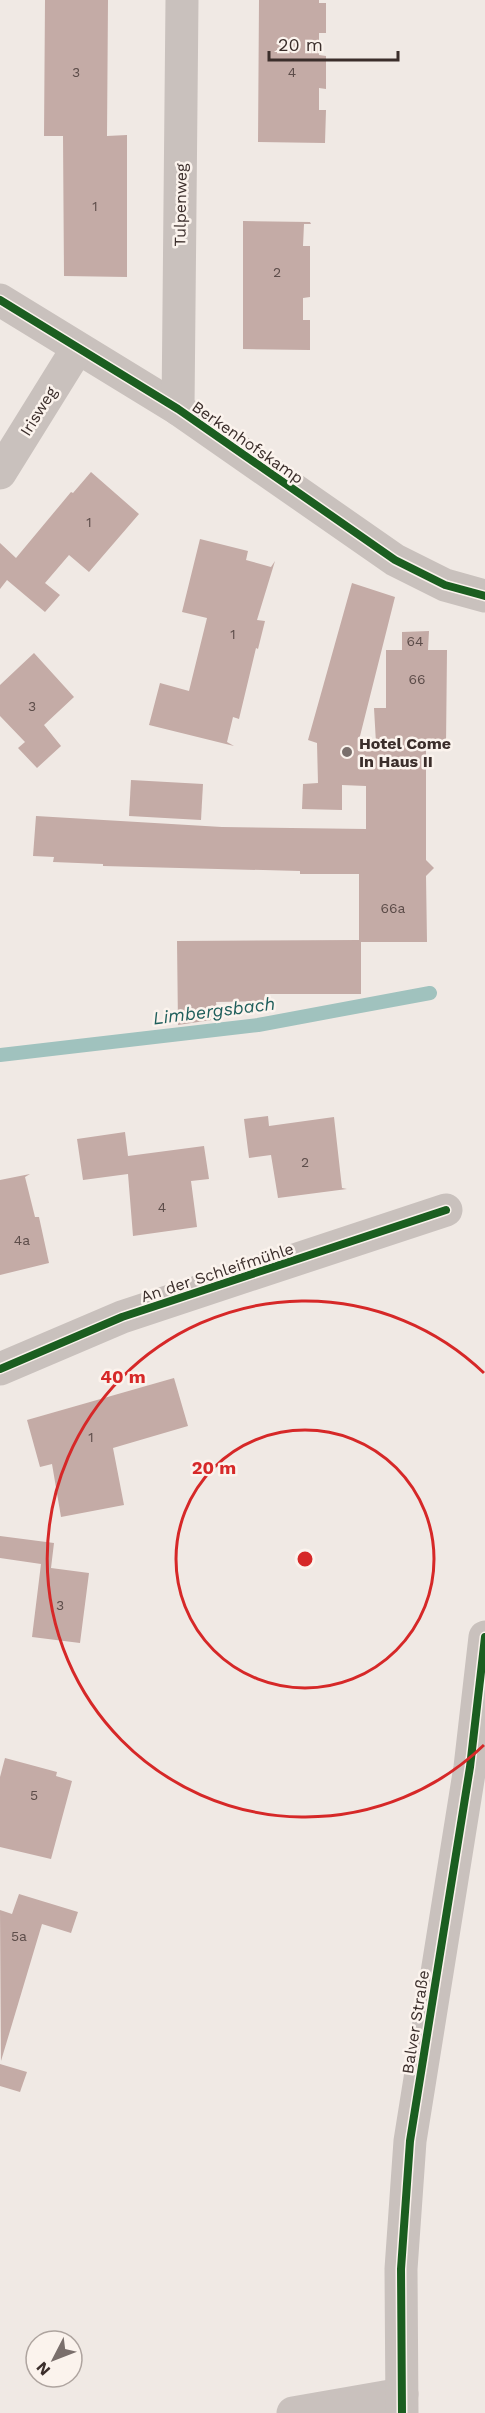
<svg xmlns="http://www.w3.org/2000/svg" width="485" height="2413" font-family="'Work Sans',sans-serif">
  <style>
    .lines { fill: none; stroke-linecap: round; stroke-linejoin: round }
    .stream { stroke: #a0c2be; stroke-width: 14 }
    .building { fill: #c4aba6 }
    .minor { stroke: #c9c1bd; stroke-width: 33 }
    .cycleway-casing { stroke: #fbf3ed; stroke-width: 11 }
    .cycleway { stroke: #1b5e20; stroke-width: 8 }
    .ring { fill: none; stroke: #d62828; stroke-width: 3 }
    .poi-dot { fill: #7a6f6c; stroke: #fbf3ed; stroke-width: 2 }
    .labels { text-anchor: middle; stroke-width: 5; stroke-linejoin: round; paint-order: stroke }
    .number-label { font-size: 14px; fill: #5d4d4a }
    .street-label { font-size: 16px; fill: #3b2e2b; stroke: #fbf3ed }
    .poi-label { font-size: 16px; font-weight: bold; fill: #3b2e2b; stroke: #fbf3ed; text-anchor: start }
    .water-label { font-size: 18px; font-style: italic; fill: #1e5e5b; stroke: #fbf3ed }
    .centre { fill: #d62828; stroke: #fbf3ed; stroke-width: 3 }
    .ring-label { font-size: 18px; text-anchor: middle; font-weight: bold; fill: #d62828; stroke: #fbf3ed; stroke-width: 5; stroke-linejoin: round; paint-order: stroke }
  </style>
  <rect width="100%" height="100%" fill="#f0e9e4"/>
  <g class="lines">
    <polyline class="stream" points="0,1055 258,1025 430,993"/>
  </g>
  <g class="building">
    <polygon points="45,0 108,0 107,136 127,135 127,277 64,276 63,136 44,136"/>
    <polygon points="259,0 319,0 319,3 326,3 326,33 319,33 319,55 326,56 326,89 319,88 319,110 326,110 325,143 258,142"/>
    <polygon points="243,221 310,222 311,224 304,224 303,246 310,246 310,297 303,298 303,320 310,320 310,350 243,349"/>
    <polygon points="91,472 139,514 89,572 69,555 45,583 60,595 45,612 7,580 0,589 0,543 16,558 71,492 73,493"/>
    <polygon points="200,539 248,551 246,560 271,567 275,561 257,620 265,621 258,649 256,648 239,719 233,717 227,742 234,746 149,725 160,683 189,691 207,618 182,612"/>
    <polygon points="352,583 395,597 358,744 376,743 374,708 386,708 386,650 402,650 402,632 429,631 428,650 447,650 446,745 426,746 426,860 434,868 426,876 427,942 361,942 361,994 265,994 264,1001 216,1002 218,1019 178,1025 177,941 359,940 359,874 300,874 300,871 103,866 103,864 53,862 54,857 33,856 36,816 222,827 366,829 366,786 342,785 342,810 302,809 303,784 318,783 317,743 308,740"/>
    <polygon points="34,653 74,697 44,725 61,746 37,768 18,748 25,742 0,716 0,685"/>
    <polygon points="131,780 203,784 201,820 129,816"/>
    <polygon points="268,1116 269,1126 334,1117 342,1188 347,1189 278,1198 271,1155 249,1158 244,1119"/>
    <polygon points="125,1132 128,1156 204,1146 209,1179 191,1181 197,1227 133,1236 128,1174 83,1180 77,1139"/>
    <polygon points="30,1174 25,1177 35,1217 39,1217 49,1263 0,1275 0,1180"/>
    <polygon points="174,1378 188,1426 113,1448 124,1505 61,1517 52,1464 40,1467 27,1420"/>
    <polygon points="0,1536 54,1543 51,1568 89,1573 80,1643 32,1637 41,1564 0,1558"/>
    <polygon points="5,1758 57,1772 56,1776 72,1781 51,1859 0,1847 0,1777"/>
    <polygon points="19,1894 78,1912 71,1933 42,1924 1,2061 0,1910 12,1914"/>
    <polygon points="0,2064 27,2072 20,2092 0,2086"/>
  </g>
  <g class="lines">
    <g class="minor">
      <polyline points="0,300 178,409 395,560 445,585 485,596"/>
      <polyline points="178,409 182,0"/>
      <polyline points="0,473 77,349"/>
      <polyline points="0,1369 122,1317 446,1210"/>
      <polyline points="293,2413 402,2394"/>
      <polyline points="402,2413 401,2269 410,2141 470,1767 485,1637"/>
    </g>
    <defs>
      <g id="cycleway">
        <polyline points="0,300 178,409 395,560 445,585 485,596"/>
        <polyline points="0,1369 122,1317 446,1210"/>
        <polyline points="402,2413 401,2269 410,2141 470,1767 485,1637"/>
      </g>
    </defs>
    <use href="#cycleway" class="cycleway-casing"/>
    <use href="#cycleway" class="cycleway"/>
  </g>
  <g class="ring">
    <circle cx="305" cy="1559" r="129"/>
    <path d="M484 1745A258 258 0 1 1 484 1373"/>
  </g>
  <circle class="poi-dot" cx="347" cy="752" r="6"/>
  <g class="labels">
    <g class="number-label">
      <text x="76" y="77">3</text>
      <text x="292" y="77">4</text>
      <text x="95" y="211">1</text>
      <text x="277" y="277">2</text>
      <text x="89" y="527">1</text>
      <text x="233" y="639">1</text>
      <text x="415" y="646">64</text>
      <text x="417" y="684">66</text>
      <text x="32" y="711">3</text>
      <text x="393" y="913">66a</text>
      <text x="305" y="1167">2</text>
      <text x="162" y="1212">4</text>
      <text x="22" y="1245">4a</text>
      <text x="91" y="1442">1</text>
      <text x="60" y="1610">3</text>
      <text x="34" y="1800">5</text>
      <text x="19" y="1941">5a</text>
    </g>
    <g class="street-label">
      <text transform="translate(180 205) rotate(-89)" y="6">Tulpenweg</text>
      <text transform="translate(38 411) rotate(-58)" y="6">Irisweg</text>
      <text transform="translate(248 442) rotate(35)" y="6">Berkenhofskamp</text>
      <text transform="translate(217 1272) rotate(-18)" y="6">An der Schleifmühle</text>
      <text transform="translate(415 2022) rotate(-81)" y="6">Balver Straße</text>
    </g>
    <g class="poi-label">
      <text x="359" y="749">Hotel Come<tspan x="359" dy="18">In Haus II</tspan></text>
    </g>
    <g class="water-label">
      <text transform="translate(214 1011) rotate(-7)" y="6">Limbergsbach</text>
    </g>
  </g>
  <circle cx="305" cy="1559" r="9" class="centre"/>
  <g class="ring-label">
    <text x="123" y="1383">40 m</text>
    <text x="214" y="1474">20 m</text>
  </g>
  <g transform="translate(54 2359) rotate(228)"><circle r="28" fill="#fbf3ed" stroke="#aea49f" stroke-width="1.5"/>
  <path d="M0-4.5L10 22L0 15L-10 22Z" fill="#7a6f6c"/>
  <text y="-9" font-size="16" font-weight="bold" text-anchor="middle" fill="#3b2e2b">N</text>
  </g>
  <path d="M269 51v9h129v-9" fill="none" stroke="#3b2e2b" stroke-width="3"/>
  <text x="278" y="51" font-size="18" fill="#3b2e2b" stroke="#fbf3ed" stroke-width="4.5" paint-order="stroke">20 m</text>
</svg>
